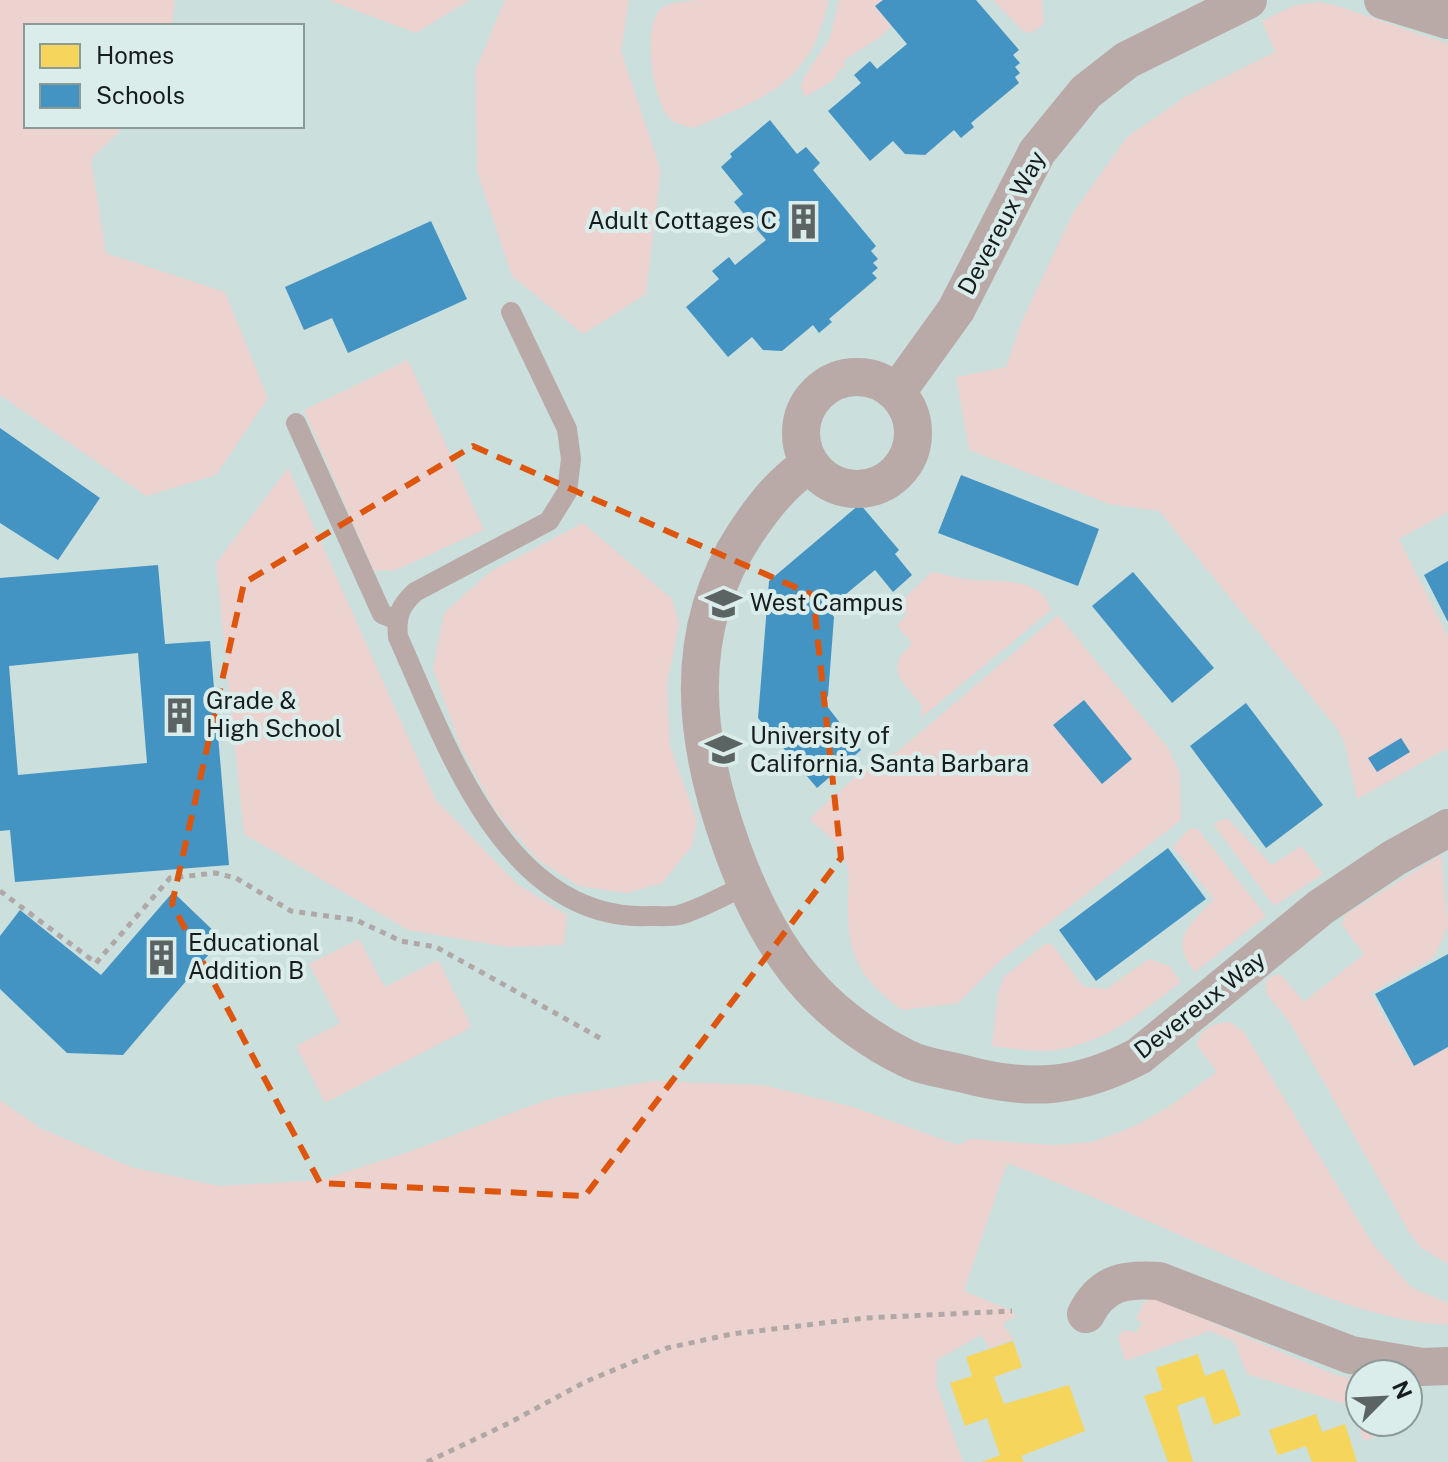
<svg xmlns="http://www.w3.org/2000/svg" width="1448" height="1462" font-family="'Public Sans',sans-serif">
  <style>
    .built { fill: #cbdfdd; fill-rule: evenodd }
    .green { fill: #edd3d0 }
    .homes { fill: #f6d55c }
    .schools { fill: #4393c3; fill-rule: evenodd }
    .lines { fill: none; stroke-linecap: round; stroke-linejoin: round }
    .path { stroke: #afa8a7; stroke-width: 5; stroke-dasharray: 6 6; stroke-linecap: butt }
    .service { stroke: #b9a9a7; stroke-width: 20 }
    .minor { stroke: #b9a9a7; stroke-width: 38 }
    .marked { fill: none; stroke: #de560d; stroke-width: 6; stroke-dasharray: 16 10; stroke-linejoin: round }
    .labels { text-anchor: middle; stroke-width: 8; stroke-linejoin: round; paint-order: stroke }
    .poi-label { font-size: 24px; fill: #161d1c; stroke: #dbedeb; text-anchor: start }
    .street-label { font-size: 24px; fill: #161d1c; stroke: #dbedeb }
  </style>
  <rect width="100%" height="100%" fill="#dfe9e8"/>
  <path class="built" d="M0,0H1448V1462H0ZM26,26H302V126H26ZM1360,1374H1408V1422H1360Z"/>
  <g class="green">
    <polygon points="0,0 175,0 172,26 26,26 26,126 125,126 91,159 106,253 225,292 268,398 216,475 146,496 0,395"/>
    <polygon points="328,0 470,0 416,33"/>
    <polygon points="505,0 629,0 621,51 661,171 646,294 583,334 512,276 477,171 475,71"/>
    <path d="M696,0H828V2C811,86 763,97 694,128C683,125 673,124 666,114C653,95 639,19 665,6C672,2 687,2 696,0Z"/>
    <polygon points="839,0 893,0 904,14 879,38 846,59 843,62 846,67 840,69 834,80 805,97 801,87 804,77 830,38"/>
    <polygon points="993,0 1042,0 1044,24 1031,33 1024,32"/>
    <polygon points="1318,2 1338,6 1448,44 1448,512 1399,539 1448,637 1448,751 1446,749 1357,799 1345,744 1336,727 1159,511 1109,504 969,450 956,377 1006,367 1021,323 1073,213 1127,137 1185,97 1275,52 1262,21 1293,6"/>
    <polygon points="408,360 484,530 396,570 374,571 304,410"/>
    <polygon points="288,468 436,800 517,884 567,915 564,945 508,947 408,930 244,834 216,563"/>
    <polygon points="583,523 672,599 679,624 667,685 670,746 697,821 692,846 662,883 628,893 579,886 538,860 495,810 461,748 433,669 444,613 491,571"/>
    <path d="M932,572C945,574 958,579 971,580C997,582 1042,576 1051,610L921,718L922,706C906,683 881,670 912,644L897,625L907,615L897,605Z"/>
    <path d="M1058,615L1168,748L1180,773L1181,820L1000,961L958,1003L902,1010C858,978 846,953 848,898C849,882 850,864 840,849C833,838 819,828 809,819L874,760L896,753Z"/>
    <polygon points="1227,818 1272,865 1301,846 1323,874 1274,906 1213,824"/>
    <path d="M1197,828L1266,916L1195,972C1168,939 1190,925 1214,899L1173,847L1189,829Z"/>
    <polygon points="1441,855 1448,926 1434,957 1371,993 1408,1059 1448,1045 1448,1264 1421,1248 1409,1232 1290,1023 1266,993 1266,981 1272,976 1280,974 1304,1002 1364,954 1342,925 1345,915"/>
    <polygon points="359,939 385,987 438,960 472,1027 325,1103 296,1046 340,1023 309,964"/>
    <path d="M1051,943L1083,986L1106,989L1149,959L1169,966L1181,982C1140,1014 1098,1049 1043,1051C1026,1051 1009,1048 992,1046L998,994L1004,977L1043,945Z"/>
    <path d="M1230,1022L1244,1032L1372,1243L1411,1287L1448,1303V1325C1368,1320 1294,1285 1221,1253C1150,1222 1079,1190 1007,1163L964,1291L1012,1311L1016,1316L1002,1324L1014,1339L990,1348L981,1335L937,1360V1387L963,1462H0V1100L40,1128L131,1167L219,1186L321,1180L411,1151L552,1098L653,1081L763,1085L853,1107L958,1145L970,1139L1052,1145L1092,1142L1135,1126L1170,1106L1217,1072L1197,1045C1202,1026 1213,1024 1230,1022Z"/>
    <polygon points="1149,1299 1159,1300 1333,1374 1360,1381 1360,1422 1389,1422 1389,1431 1364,1441 1351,1406 1247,1374 1234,1341 1210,1331 1125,1361 1118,1337 1124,1330 1137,1332 1142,1323 1136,1318 1144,1302"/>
  </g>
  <g class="homes">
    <polygon points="1013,1341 1022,1367 994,1377 1004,1404 1069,1385 1085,1431 1021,1456 1024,1462 982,1462 1000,1455 987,1418 965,1426 950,1383 972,1376 966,1357"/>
    <polygon points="1198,1354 1205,1376 1224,1369 1241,1415 1214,1425 1204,1396 1177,1406 1193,1462 1168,1462 1144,1396 1163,1390 1156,1368"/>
    <polygon points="1316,1414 1322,1432 1345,1424 1357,1462 1312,1462 1306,1446 1278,1455 1269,1430"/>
  </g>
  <g class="schools">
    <polygon points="883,0 976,0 1019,50 1013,55 1020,63 1015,67 1020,73 1015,77 1019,83 971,123 974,127 961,138 954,130 925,155 905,154 893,141 870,161 828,111 861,83 854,75 870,61 877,69 907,44 875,6"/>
    <polygon points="770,120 797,154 806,147 820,163 813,170 876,246 871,251 878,259 873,263 878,268 872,273 877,278 829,319 832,322 819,333 813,325 782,351 763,350 752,337 728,357 686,307 719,279 712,271 729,257 735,265 766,240 734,202 743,194 721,167 732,157 730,154"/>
    <polygon points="431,221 467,299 348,353 332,318 304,330 285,287"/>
    <polygon points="0,428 100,498 58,560 0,523"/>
    <polygon points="961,475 1099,529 1078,586 938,533"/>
    <polygon points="860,504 899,550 895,554 912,575 893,592 875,570 828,609 834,617 828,696 823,701 861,750 817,788 758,718 769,581"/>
    <polygon points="1448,561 1448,622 1424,575"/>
    <path d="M158,565L165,644L210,641L229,865L15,882L10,830L0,831V578ZM138,653L147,763L18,775L9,666Z"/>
    <polygon points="1133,572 1214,668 1172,703 1092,606"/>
    <polygon points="1084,700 1132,759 1102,784 1053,725"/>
    <polygon points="1246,703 1323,805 1266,848 1190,746"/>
    <polygon points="1401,738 1410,752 1377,772 1368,758"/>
    <polygon points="1168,848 1206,899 1096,981 1059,930"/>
    <polygon points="173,892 222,939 123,1055 67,1053 0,989 0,936 20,910 101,975"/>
    <polygon points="1448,954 1448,1047 1414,1066 1375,994"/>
  </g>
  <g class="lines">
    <g class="path">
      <polyline points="0,891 96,963 170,878 215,873 236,878 291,911 356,920 401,941 436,947 600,1038"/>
      <polyline points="427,1462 505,1425 587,1381 667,1348 732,1334 865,1318 1012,1311"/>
    </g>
    <g class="service">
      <path d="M511,312L567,429L571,459L567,492L549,521L415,592C400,606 396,616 398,637C446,743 505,922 649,916C658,916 670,917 679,915C701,909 725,895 746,885"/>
      <polyline points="296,423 382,614 397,620"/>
    </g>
    <g class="minor">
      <polyline points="1383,0 1448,20"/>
      <circle cx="857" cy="433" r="56"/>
      <polyline points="897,392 956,310 1037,152 1086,92 1127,60 1248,0"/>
      <path d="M810,464C782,482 763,507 745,534C680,633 694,743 732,848C750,898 776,951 813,990C838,1017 873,1042 906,1058C923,1067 945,1069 964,1074C1031,1092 1078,1088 1139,1056L1321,907L1394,858L1448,828"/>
      <path d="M1086,1314C1103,1281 1126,1279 1159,1281L1351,1355L1422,1367L1448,1366"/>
    </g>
  </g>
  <path class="marked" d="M473,446L813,595L841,858L585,1196L320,1183L172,904L244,583Z"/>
  <defs>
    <symbol id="building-bare" viewBox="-9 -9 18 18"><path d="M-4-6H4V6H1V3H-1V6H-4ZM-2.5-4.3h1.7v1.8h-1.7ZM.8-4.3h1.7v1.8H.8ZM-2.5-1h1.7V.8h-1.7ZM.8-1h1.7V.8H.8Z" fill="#5c6463" stroke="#dbedeb" stroke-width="2.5" paint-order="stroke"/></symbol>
    <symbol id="university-bare" viewBox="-9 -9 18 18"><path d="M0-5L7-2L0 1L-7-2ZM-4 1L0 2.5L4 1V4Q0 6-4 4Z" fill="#5c6463" stroke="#dbedeb" stroke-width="2.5" paint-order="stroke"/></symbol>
  </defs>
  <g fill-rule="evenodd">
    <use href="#building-bare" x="778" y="196" width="51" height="51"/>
    <use href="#university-bare" x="698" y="578" width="51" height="51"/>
    <use href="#building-bare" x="154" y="690" width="51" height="51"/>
    <use href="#university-bare" x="698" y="724" width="51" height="51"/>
    <use href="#building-bare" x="136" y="932" width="51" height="51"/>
  </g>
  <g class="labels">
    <g class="poi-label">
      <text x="777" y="229" text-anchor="end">Adult Cottages C</text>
      <text x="750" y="611">West Campus</text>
      <text x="206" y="709">Grade &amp;<tspan x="206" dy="28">High School</tspan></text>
      <text x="750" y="744">University of<tspan x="750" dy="28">California, Santa Barbara</tspan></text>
      <text x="188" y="951">Educational<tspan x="188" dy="28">Addition B</tspan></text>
    </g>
    <g class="street-label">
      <text transform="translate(1002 223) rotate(-62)" y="8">Devereux Way</text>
      <text transform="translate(1200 1005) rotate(-38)" y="8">Devereux Way</text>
    </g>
  </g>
  <rect x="24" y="24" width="280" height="104" fill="#dbedeb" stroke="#8c9a98" stroke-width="2"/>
  <rect x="40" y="44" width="40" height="24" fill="#f6d55c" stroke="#8c9a98" stroke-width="2"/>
  <text x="96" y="64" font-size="24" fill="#161d1c">Homes</text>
  <rect x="40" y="84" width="40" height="24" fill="#4393c3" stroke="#8c9a98" stroke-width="2"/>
  <text x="96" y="104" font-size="24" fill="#161d1c">Schools</text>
  <g transform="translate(1384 1398) rotate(66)"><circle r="38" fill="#dbedeb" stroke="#8c9a98" stroke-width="2"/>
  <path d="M0-6L14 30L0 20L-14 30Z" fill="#5c6463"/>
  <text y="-12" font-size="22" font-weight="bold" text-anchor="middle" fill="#161d1c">N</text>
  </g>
</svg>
